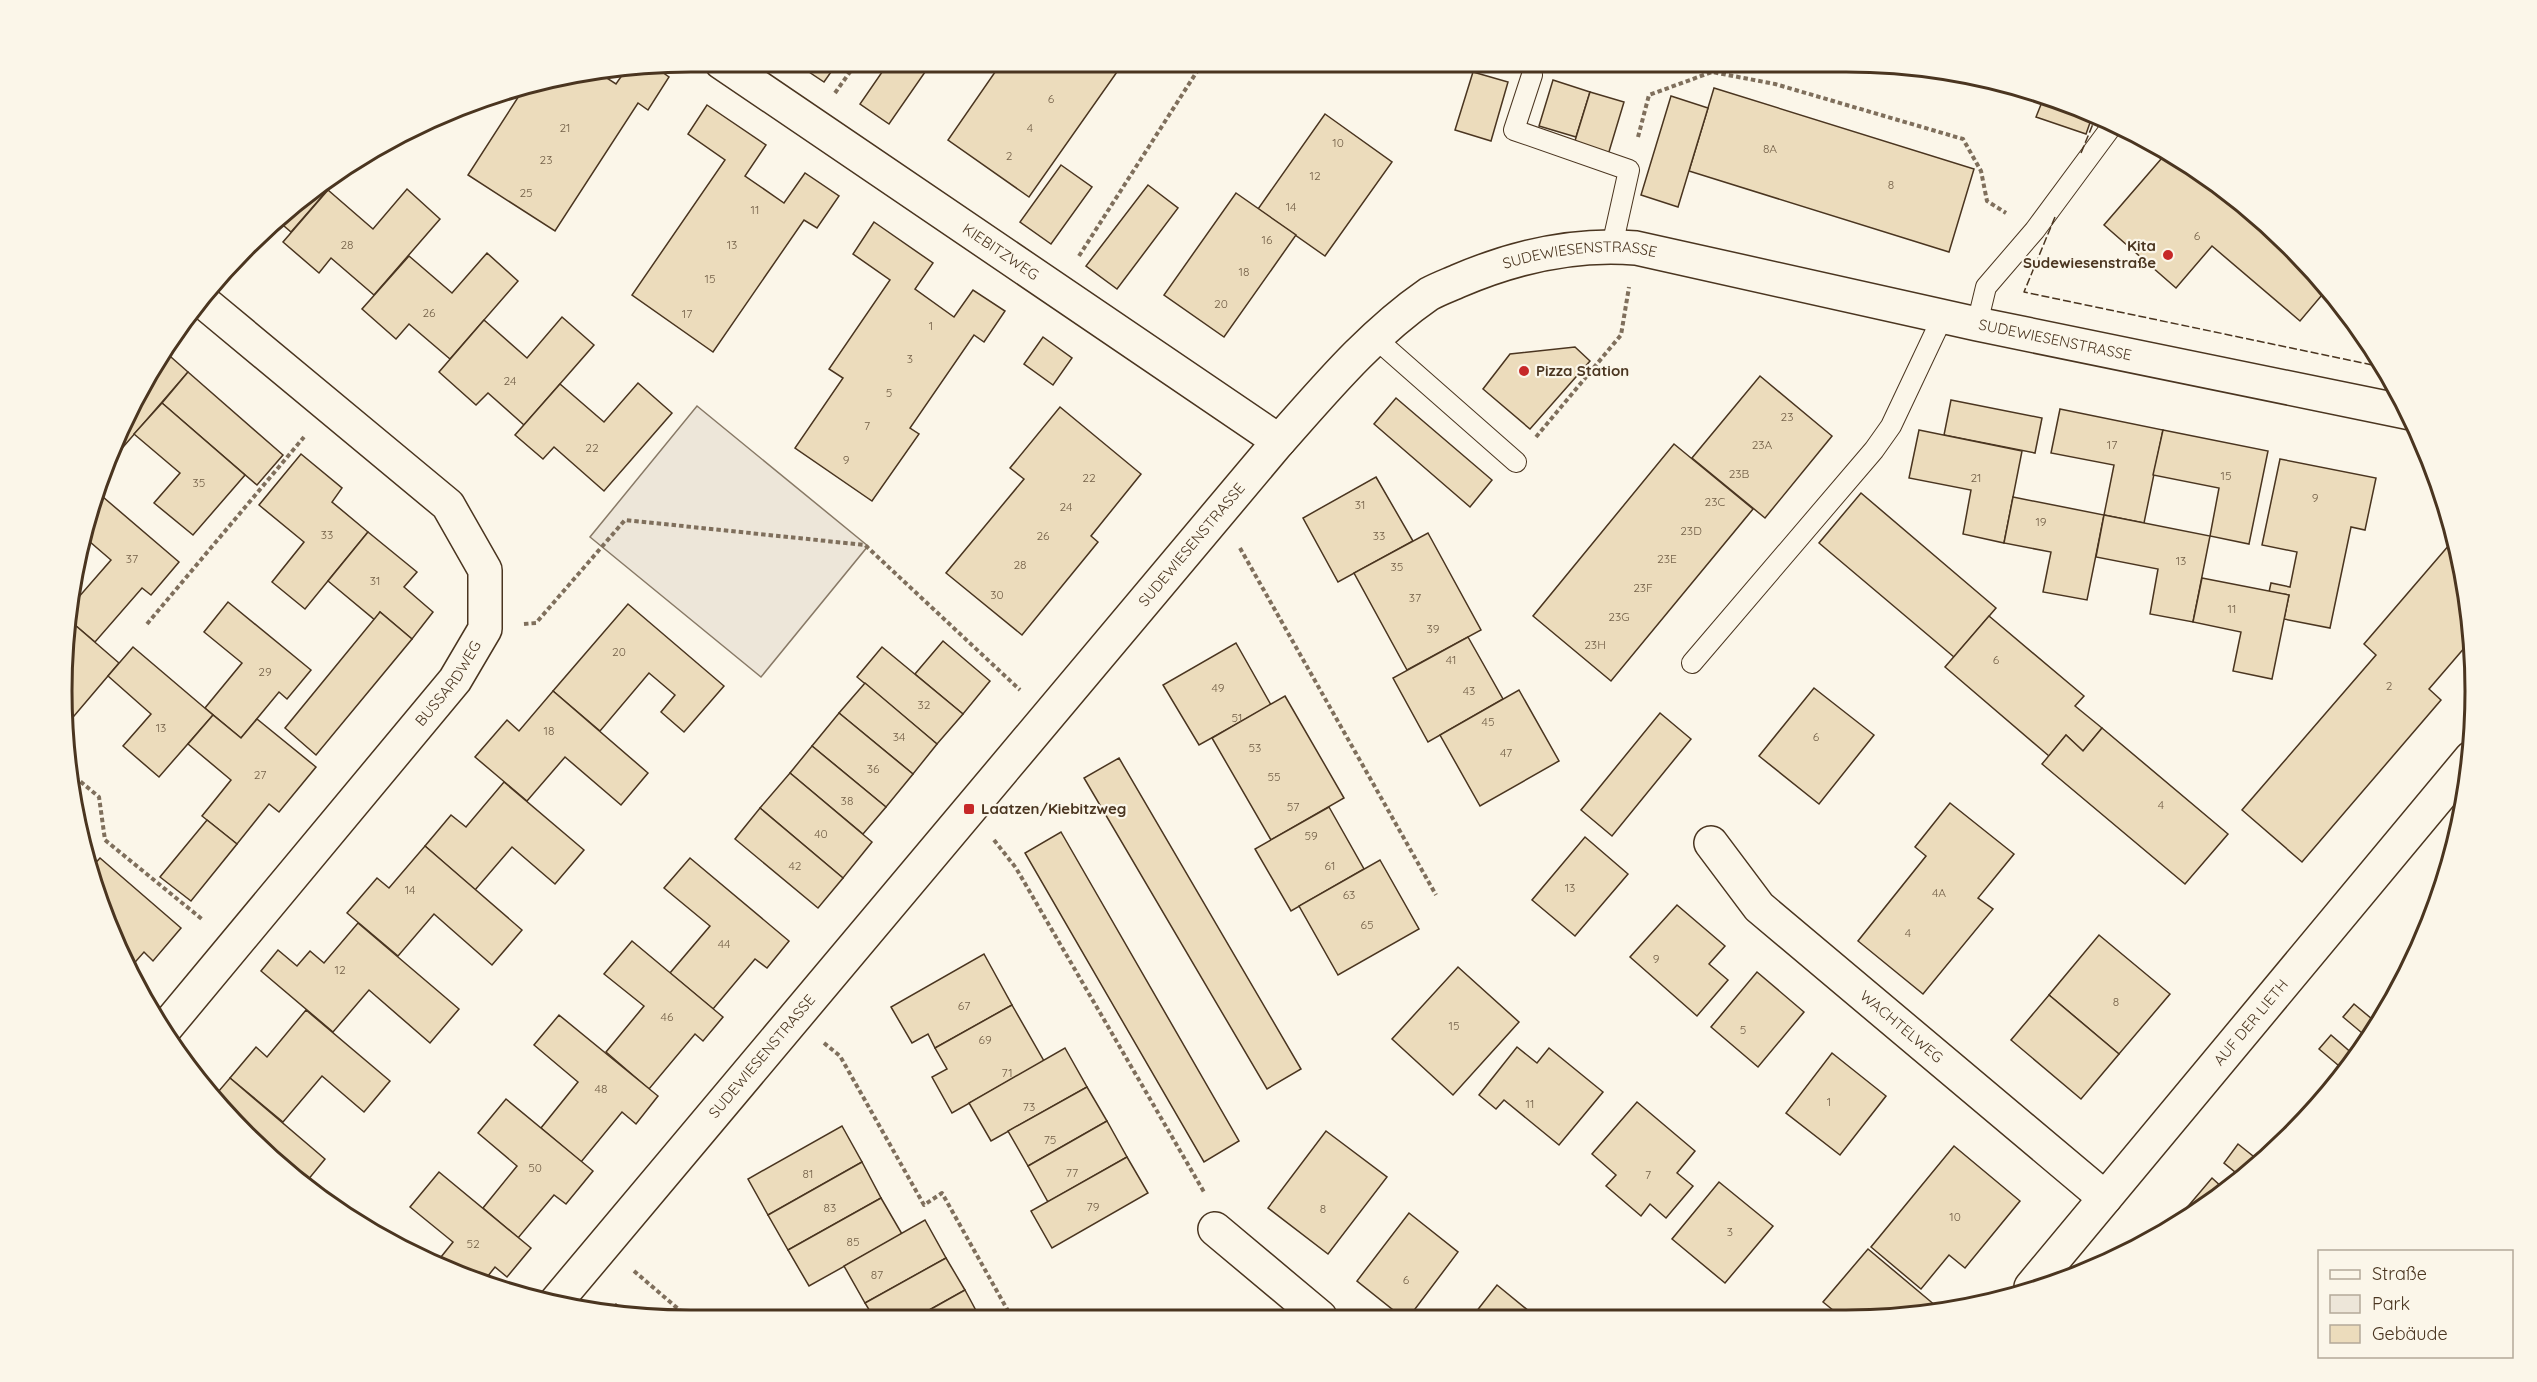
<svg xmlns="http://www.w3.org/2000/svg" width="2537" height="1382" font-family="Quicksand,sans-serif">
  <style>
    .green { fill: #ede6d9; stroke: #887966; stroke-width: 1.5 }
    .building { fill: #ecdcbc; stroke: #4a3520; stroke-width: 1.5 }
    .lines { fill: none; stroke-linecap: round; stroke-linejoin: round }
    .lane-casing { stroke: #4a3520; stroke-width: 22 }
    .street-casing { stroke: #4a3520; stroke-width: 36 }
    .path { stroke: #7f6f5c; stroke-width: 4; stroke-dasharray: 4.5 3; stroke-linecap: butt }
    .lane { stroke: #fbf6e9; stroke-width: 20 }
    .street { stroke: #fbf6e9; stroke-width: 33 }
    .fence { stroke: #4a3520; stroke-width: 1.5; stroke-dasharray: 8 3; stroke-linecap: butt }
    .poi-dot { fill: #c62828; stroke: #fbf6e9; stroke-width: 2 }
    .labels { text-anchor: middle; stroke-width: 4.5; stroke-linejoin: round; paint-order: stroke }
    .number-label { font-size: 12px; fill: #725f47 }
    .poi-label { font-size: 15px; font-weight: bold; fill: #4a3520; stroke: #fbf6e9; text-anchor: start }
    .street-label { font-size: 15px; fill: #4a3520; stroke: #fbf6e9 }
    .rim { fill: none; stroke: #4a3520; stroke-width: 3 }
  </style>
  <rect width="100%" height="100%" fill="#fbf6e9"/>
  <polygon class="green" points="697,406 868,546 761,677 590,537"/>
  <g class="building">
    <polygon points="794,62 838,62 824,82"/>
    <polygon points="889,62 932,62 889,124 860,104"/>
    <polygon points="1002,62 1124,62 1029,197 948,140"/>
    <polygon points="652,65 669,77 648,110 638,103 555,231 468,175 526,85 569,74 596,71 616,84 627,68"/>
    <polygon points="1473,72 1508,82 1491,141 1455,130"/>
    <polygon points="1553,80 1590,92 1576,137 1539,126"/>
    <polygon points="1714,88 1974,169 1949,252 1689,171"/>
    <polygon points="1590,92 1624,102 1608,155 1574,144"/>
    <polygon points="1671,96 1708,108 1678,207 1641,195"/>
    <polygon points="2044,97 2092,117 2086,134 2036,117"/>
    <polygon points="707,105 766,145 745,176 784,203 805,173 839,196 817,228 804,220 713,352 632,295 725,160 688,134"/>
    <polygon points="1325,114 1392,162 1325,256 1258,209"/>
    <polygon points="2168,151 2261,217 2327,289 2300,321 2212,246 2176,288 2104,225"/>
    <polygon points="351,163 291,232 277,220 308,192"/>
    <polygon points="1061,165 1092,187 1051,244 1020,222"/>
    <polygon points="1148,185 1178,208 1117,289 1086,266"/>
    <polygon points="407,189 440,219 374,295 331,258 319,273 283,242 328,190 373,229"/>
    <polygon points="1236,193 1296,235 1224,337 1164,295"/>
    <polygon points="874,222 933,263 915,289 954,317 973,290 1005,311 984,342 974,335 910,428 919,434 872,501 795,448 843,378 829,369 890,280 853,254"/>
    <polygon points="487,253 518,281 450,359 409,324 396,339 362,309 409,256 452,293"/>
    <polygon points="562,317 594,345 524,425 488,393 476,405 439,372 484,320 527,358"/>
    <polygon points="1043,337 1072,358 1053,385 1024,364"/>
    <polygon points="1575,347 1590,361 1530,429 1483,389 1510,354"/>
    <polygon points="163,350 188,372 118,453 111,447"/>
    <polygon points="188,372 283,455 257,485 162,403"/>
    <polygon points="1760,376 1832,436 1765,518 1692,458"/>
    <polygon points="638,383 672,413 604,491 554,447 543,459 515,435 560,384 604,422"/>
    <polygon points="1396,398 1492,480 1470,507 1374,424"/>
    <polygon points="1951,400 2042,418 2035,453 1944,435"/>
    <polygon points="162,403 245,475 193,535 154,503 180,473 134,434"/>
    <polygon points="1060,407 1141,474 1091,536 1098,542 1022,635 946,573 1024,479 1010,468"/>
    <polygon points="2060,409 2163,430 2144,523 2104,515 2114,465 2051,453"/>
    <polygon points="1919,430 2022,451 2004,543 1963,534 1971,490 1909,478"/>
    <polygon points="2163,430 2268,451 2249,544 2210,536 2219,488 2153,475"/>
    <polygon points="1674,444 1753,509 1611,681 1533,616"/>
    <polygon points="301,454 342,488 332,502 368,532 305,609 272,582 304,542 259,505"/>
    <polygon points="2280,459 2376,478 2365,530 2351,527 2330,628 2284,619 2289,595 2269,592 2271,583 2290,587 2297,552 2262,545"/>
    <polygon points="1376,477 1413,541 1338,582 1303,518"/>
    <polygon points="96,491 179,562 151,595 142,588 95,642 68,619 70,607 111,560 82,535"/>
    <polygon points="1861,493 1996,608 1954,657 1819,543"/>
    <polygon points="2013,497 2104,515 2087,600 2043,592 2051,552 2004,543"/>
    <polygon points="2104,515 2210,536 2193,622 2150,614 2158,569 2096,557"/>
    <polygon points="368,532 417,572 404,587 433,612 412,639 380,612 375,620 328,581"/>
    <polygon points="1428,533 1481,630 1407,670 1354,573"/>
    <polygon points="2456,537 2472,639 2429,689 2441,700 2302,862 2242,810 2376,655 2364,644"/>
    <polygon points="2202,578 2289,595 2272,679 2233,671 2241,632 2193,622"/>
    <polygon points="228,602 311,670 287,699 279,692 241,738 205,708 242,663 204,632"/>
    <polygon points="628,604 724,686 684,732 661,712 675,695 649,673 600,731 553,691"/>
    <polygon points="380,612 412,639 316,755 285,728"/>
    <polygon points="1989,616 2084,696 2075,706 2102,728 2083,751 2066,735 2049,756 1945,667"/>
    <polygon points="68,619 119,663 63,729 63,649"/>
    <polygon points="1468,637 1503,699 1428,742 1393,678"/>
    <polygon points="943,641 990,681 963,714 915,674"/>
    <polygon points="1236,643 1271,705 1199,745 1163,685"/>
    <polygon points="133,647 213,715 159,777 123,746 151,714 108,676"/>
    <polygon points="882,647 963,714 937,744 857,677"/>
    <polygon points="865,683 937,744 913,774 839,713"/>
    <polygon points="1814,688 1874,735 1819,804 1759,756"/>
    <polygon points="1519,690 1559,761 1480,806 1440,735"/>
    <polygon points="553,691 648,773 621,805 565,757 527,801 475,757 507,720 519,731"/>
    <polygon points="1285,696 1344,798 1271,840 1212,738"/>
    <polygon points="839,713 913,774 886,807 812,746"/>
    <polygon points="1660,713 1691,739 1612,836 1581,810"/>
    <polygon points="213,715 241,738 257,719 316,767 279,812 269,804 237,844 202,816 231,780 188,744"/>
    <polygon points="2102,728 2228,834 2185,884 2042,764 2066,735 2083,751"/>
    <polygon points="812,746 886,807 863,834 790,773"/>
    <polygon points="1119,758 1301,1069 1267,1089 1084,778"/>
    <polygon points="790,773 872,842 843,878 760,808"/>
    <polygon points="504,782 584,850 555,884 512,847 475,890 425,846 451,815 466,827"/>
    <polygon points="1950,803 2014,854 1978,898 1993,909 1923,994 1858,941 1926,856 1915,847"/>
    <polygon points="1329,807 1364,869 1291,911 1255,849"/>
    <polygon points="760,808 843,878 818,908 735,839"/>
    <polygon points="207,820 237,844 191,901 160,877"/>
    <polygon points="1061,832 1239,1141 1204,1162 1025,853"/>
    <polygon points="1585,837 1628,874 1575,936 1532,900"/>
    <polygon points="425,846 522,930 492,965 434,914 398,956 347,913 377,878 389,888"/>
    <polygon points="100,858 181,928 153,961 144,952 129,969 110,932 108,928 115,921 102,910 89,870"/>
    <polygon points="690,858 789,941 767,968 755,959 713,1009 670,973 710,926 664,888"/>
    <polygon points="1380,860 1419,929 1338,975 1299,906"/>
    <polygon points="1677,905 1725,946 1709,964 1728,980 1697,1016 1630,957"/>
    <polygon points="358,923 459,1009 430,1043 369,990 333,1032 261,971 278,950 297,966 310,951 324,963"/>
    <polygon points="2099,935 2170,994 2119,1054 2049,995"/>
    <polygon points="632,941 723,1017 703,1041 695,1034 649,1089 606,1052 644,1006 604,974"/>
    <polygon points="984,954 1012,1005 935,1048 928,1034 912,1043 891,1007"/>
    <polygon points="1458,967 1519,1022 1453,1095 1392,1039"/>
    <polygon points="1757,972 1804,1012 1758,1067 1711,1027"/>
    <polygon points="2049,995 2119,1054 2081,1099 2011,1040"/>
    <polygon points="2354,1004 2378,1024 2368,1038 2343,1017"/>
    <polygon points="1012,1005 1044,1061 952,1113 932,1077 947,1069 935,1048"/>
    <polygon points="306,1010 390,1081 364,1112 322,1076 283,1122 230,1078 256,1047 267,1057"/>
    <polygon points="559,1015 658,1096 636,1124 622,1112 581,1162 541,1128 578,1082 534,1045"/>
    <polygon points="2331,1035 2355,1056 2345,1071 2319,1049"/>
    <polygon points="1517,1047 1537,1063 1549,1048 1603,1092 1559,1145 1504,1100 1496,1109 1479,1095"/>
    <polygon points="1065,1048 1087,1087 991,1141 969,1103"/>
    <polygon points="1832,1053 1886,1096 1840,1155 1786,1113"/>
    <polygon points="230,1078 325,1159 303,1186 218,1106 208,1093 213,1098"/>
    <polygon points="1087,1087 1107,1121 1028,1166 1008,1131"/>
    <polygon points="506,1099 593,1171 566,1204 554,1195 518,1238 483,1208 517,1166 478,1133"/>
    <polygon points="1637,1102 1695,1151 1677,1173 1693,1186 1666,1218 1650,1204 1641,1216 1606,1186 1616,1175 1592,1154"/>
    <polygon points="1107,1121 1127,1157 1048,1202 1028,1166"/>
    <polygon points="842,1126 862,1162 768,1215 748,1179"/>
    <polygon points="1326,1131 1387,1177 1328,1254 1268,1208"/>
    <polygon points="2238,1144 2258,1160 2240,1176 2224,1163"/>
    <polygon points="1954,1146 2020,1201 1965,1268 1949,1255 1921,1289 1871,1247"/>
    <polygon points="1127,1157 1148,1193 1052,1248 1031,1211"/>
    <polygon points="862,1162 881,1198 788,1250 768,1215"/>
    <polygon points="439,1172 531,1248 507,1277 495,1267 484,1281 437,1262 453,1242 410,1207"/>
    <polygon points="2212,1178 2224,1189 2196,1214 2175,1226 2173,1224"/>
    <polygon points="1719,1182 1773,1226 1725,1283 1672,1239"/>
    <polygon points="881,1198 902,1234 809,1286 788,1250"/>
    <polygon points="1409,1213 1458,1252 1409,1317 1402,1317 1357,1281"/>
    <polygon points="925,1220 946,1258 865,1303 844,1266"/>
    <polygon points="1868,1249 1936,1306 1929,1315 1839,1315 1823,1302"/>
    <polygon points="946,1258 965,1290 915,1318 874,1318 865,1303"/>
    <polygon points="1497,1285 1535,1316 1472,1317"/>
    <polygon points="965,1290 980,1318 915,1318"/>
    <polygon points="616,1304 631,1316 609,1312"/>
  </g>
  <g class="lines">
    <defs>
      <g id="lane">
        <polyline points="1532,75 1514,130 1629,170 1612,246"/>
        <polyline points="1977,324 1986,287 2035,230 2112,126"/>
        <polyline points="1375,338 1516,462"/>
        <polyline points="1692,663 1874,450 1891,426 1943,316"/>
      </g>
      <g id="street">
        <path id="s1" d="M721,62L1279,441"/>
        <path id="s2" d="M1711,843L1759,907L2105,1198"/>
        <path id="s3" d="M163,1031L455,680L485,629V570L448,505L200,299"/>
        <polyline points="1215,1229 1320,1317"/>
        <path id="s4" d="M2031,1287L2471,758"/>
        <path id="s5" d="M555,1303L1279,441C1326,388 1371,334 1429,294C1438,289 1449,285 1458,281C1514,257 1575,243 1636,248L1977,324L2411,413"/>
      </g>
    </defs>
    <use href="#lane" class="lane-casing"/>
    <use href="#street" class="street-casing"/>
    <g class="path">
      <polyline points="835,93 857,62"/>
      <polyline points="1638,137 1649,95 1712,72 1775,84 1963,139 1981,171 1987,201 2006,213"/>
      <polyline points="1079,256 1203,62"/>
      <polyline points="1536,437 1621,335 1629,287"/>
      <polyline points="1240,548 1436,895"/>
      <polyline points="147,624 304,437"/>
      <polyline points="524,624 536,623 625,520 865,545 1020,690"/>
      <polyline points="69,772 99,797 105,840 203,920"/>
      <polyline points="994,840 1016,868 1204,1192"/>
      <polyline points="824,1043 840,1056 924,1205 942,1193 1012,1318"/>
      <polyline points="634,1271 690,1319"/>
    </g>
    <use href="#lane" class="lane"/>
    <use href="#street" class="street"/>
    <g class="fence">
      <polyline points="2081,153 2095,119"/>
      <polyline points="2055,217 2024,292 2382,367"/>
    </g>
  </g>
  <g class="poi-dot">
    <circle cx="2168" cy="255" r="6"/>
    <circle cx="1524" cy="371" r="6"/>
    <rect x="963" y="803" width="12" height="12" rx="3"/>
  </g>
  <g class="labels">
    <g class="number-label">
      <text x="1051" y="103">6</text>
      <text x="565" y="132">21</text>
      <text x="1030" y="132">4</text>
      <text x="1338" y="147">10</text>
      <text x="1770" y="153">8A</text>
      <text x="1009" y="160">2</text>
      <text x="546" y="164">23</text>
      <text x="1315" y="180">12</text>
      <text x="1891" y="189">8</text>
      <text x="526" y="197">25</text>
      <text x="1291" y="211">14</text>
      <text x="755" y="214">11</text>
      <text x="2197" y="240">6</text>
      <text x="1267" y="244">16</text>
      <text x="347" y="249">28</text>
      <text x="732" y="249">13</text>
      <text x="1244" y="276">18</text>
      <text x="710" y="283">15</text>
      <text x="1221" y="308">20</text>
      <text x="429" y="317">26</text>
      <text x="687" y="318">17</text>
      <text x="931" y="330">1</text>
      <text x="910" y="363">3</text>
      <text x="510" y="385">24</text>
      <text x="889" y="397">5</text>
      <text x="1787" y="421">23</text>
      <text x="867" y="430">7</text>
      <text x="1762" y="449">23A</text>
      <text x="2112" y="449">17</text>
      <text x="592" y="452">22</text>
      <text x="846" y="464">9</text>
      <text x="1739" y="478">23B</text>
      <text x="2226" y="480">15</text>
      <text x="1089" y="482">22</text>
      <text x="1976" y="482">21</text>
      <text x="199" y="487">35</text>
      <text x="2315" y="502">9</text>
      <text x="1715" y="506">23C</text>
      <text x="1360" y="509">31</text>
      <text x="1066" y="511">24</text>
      <text x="2041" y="526">19</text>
      <text x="1691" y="535">23D</text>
      <text x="327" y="539">33</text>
      <text x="1043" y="540">26</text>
      <text x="1379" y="540">33</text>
      <text x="132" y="563">37</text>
      <text x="1667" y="563">23E</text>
      <text x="2181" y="565">13</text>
      <text x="1020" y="569">28</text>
      <text x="1397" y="571">35</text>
      <text x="375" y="585">31</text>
      <text x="1643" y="592">23F</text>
      <text x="997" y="599">30</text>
      <text x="1415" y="602">37</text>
      <text x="2232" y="613">11</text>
      <text x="1619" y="621">23G</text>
      <text x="1433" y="633">39</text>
      <text x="1595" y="649">23H</text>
      <text x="619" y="656">20</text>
      <text x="1451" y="664">41</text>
      <text x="1996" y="664">6</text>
      <text x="265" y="676">29</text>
      <text x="2389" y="690">2</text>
      <text x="1218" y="692">49</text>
      <text x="1469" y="695">43</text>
      <text x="924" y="709">32</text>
      <text x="1237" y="722">51</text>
      <text x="1488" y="726">45</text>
      <text x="161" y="732">13</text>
      <text x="549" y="735">18</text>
      <text x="899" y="741">34</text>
      <text x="1816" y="741">6</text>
      <text x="1255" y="752">53</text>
      <text x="1506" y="757">47</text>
      <text x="873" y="773">36</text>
      <text x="260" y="779">27</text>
      <text x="1274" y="781">55</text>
      <text x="847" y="805">38</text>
      <text x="2161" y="809">4</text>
      <text x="1293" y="811">57</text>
      <text x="821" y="838">40</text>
      <text x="1311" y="840">59</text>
      <text x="795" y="870">42</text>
      <text x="1330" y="870">61</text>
      <text x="1570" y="892">13</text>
      <text x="410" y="894">14</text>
      <text x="1939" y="897">4A</text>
      <text x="1349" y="899">63</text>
      <text x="1367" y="929">65</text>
      <text x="1908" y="937">4</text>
      <text x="724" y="948">44</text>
      <text x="1656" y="963">9</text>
      <text x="340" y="974">12</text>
      <text x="2116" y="1006">8</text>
      <text x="964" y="1010">67</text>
      <text x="667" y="1021">46</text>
      <text x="1454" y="1030">15</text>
      <text x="1743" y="1034">5</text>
      <text x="985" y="1044">69</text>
      <text x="1007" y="1077">71</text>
      <text x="601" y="1093">48</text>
      <text x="1829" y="1106">1</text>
      <text x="1530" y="1108">11</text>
      <text x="1029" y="1111">73</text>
      <text x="1050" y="1144">75</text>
      <text x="535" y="1172">50</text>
      <text x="1072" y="1177">77</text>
      <text x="808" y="1178">81</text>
      <text x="1648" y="1179">7</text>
      <text x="1093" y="1211">79</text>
      <text x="830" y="1212">83</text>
      <text x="1323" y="1213">8</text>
      <text x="1955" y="1221">10</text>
      <text x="1730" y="1236">3</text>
      <text x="853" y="1246">85</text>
      <text x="473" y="1248">52</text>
      <text x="877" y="1279">87</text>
      <text x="1406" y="1284">6</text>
    </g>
    <g class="poi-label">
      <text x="2156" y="251" text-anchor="end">Kita<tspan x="2156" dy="17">Sudewiesenstraße</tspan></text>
      <text x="1536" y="376">Pizza Station</text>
      <text x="981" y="814">Laatzen/Kiebitzweg</text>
    </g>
    <g class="street-label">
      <text dy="5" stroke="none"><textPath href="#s1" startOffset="338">KIEBITZWEG</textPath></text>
      <text dy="5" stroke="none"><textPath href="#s5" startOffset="1494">SUDEWIESENSTRASSE</textPath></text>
      <text dy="5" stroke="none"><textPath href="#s5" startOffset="1980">SUDEWIESENSTRASSE</textPath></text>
      <text dy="5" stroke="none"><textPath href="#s5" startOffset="990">SUDEWIESENSTRASSE</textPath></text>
      <text dy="5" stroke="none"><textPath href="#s3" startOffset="450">BUSSARDWEG</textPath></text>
      <text dy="5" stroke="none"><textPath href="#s4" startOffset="344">AUF DER LIETH</textPath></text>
      <text dy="5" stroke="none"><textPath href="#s2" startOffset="266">WACHTELWEG</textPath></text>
      <text dy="5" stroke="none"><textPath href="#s5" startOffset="322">SUDEWIESENSTRASSE</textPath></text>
    </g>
  </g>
  <path d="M0 0H2537V1382H0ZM691 72H1846A619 619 0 0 1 2465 691V691A619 619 0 0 1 1846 1310H691A619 619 0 0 1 72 691V691A619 619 0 0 1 691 72Z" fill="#fbf6e9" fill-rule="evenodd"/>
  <path class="rim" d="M691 72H1846A619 619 0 0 1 2465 691V691A619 619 0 0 1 1846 1310H691A619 619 0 0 1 72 691V691A619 619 0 0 1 691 72Z"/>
  <rect x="2318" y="1250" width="195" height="108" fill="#fbf6e9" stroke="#b4a999" stroke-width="1.5"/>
  <rect x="2330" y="1270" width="30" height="9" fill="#fbf6e9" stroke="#b4a999" stroke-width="1.5"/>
  <text x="2372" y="1280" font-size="18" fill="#4a3520">Straße</text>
  <rect x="2330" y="1295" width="30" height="18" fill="#ede6d9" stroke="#b4a999" stroke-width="1.5"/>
  <text x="2372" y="1310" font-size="18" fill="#4a3520">Park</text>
  <rect x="2330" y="1325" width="30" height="18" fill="#ecdcbc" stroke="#b4a999" stroke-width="1.5"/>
  <text x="2372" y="1340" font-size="18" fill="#4a3520">Gebäude</text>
</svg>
